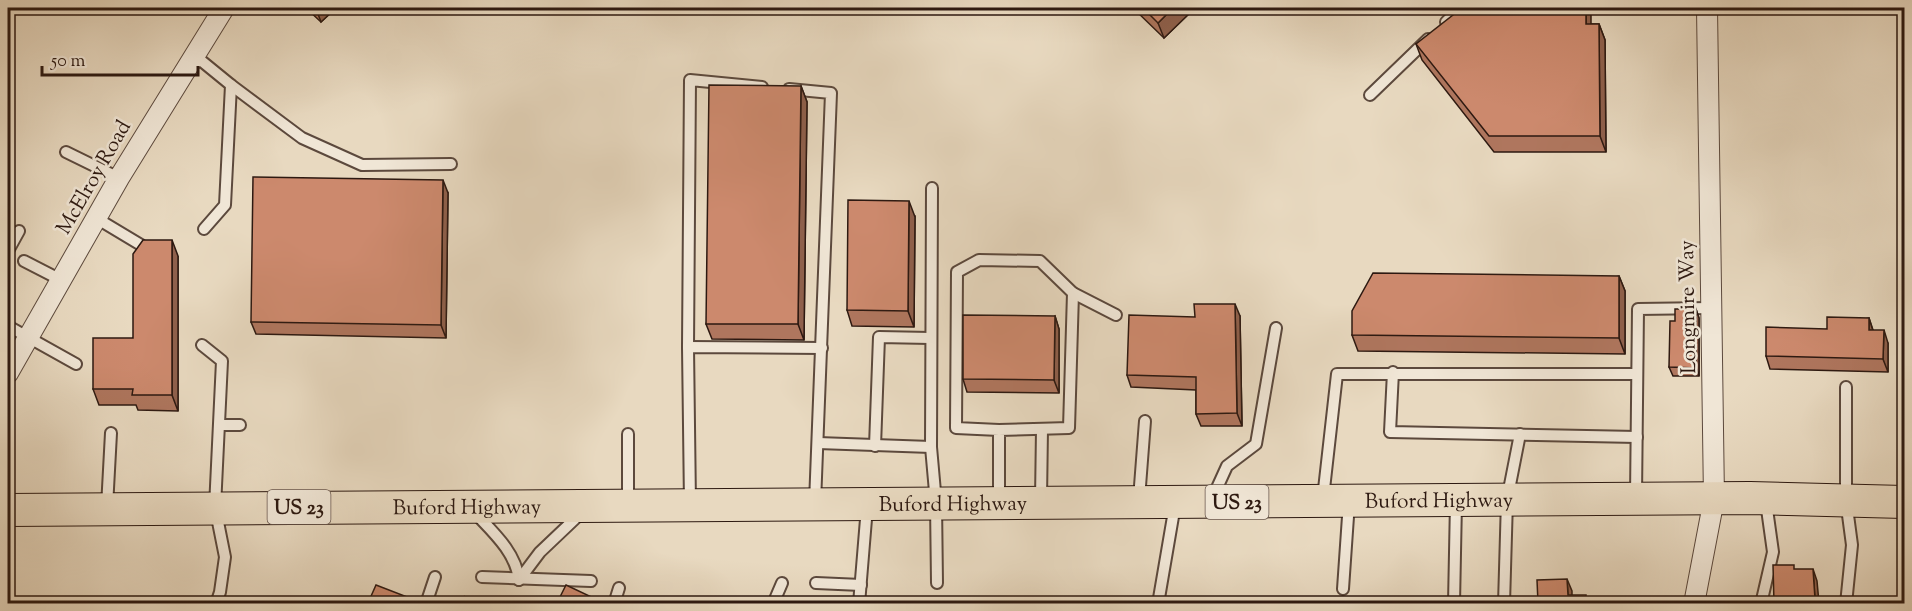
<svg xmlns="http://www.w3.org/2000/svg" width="1912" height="611" font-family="'Sorts Mill Goudy',serif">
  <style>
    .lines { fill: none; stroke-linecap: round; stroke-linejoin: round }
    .lane-casing { stroke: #5c493d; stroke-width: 14 }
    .street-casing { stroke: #5c493d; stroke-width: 22 }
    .primary-casing { stroke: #2d1911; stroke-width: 34 }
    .lane { stroke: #f0e6d6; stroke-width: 10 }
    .street { stroke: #f0e6d6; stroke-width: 20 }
    .primary { stroke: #e8d9c0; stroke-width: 32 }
    .wall { fill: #af765e; stroke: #2d1911; stroke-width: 1.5 }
    .shaded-wall { fill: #8f604c; stroke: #2d1911; stroke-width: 1.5 }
    .building { fill: #cc896d; stroke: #2d1911; stroke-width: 1.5 }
    .labels { text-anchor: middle; stroke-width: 5; stroke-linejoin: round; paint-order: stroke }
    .shield { fill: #f0e6d6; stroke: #68564c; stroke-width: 1.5 }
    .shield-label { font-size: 20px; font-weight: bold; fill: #2d1911 }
    .street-label { font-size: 21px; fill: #2d1911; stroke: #f0e6d6 }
  </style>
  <rect width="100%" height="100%" fill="#e8d9c0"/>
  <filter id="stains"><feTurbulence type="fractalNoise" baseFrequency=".00333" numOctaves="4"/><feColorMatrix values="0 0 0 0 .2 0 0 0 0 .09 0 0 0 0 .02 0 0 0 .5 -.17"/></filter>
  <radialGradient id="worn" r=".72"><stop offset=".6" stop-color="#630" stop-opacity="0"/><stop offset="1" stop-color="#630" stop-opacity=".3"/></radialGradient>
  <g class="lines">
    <defs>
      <g id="lane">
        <polyline points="1446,22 1461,8"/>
        <polyline points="193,54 231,85 225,205 204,229"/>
        <polyline points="231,85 302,138 362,165 451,164"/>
        <polyline points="789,89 831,93 815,503"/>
        <polyline points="1370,95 1428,39"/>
        <polyline points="66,152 119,178"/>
        <polyline points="932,188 931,447 936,503 937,583"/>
        <polyline points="96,218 141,245"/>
        <polyline points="8,251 19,231"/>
        <polyline points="24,261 61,280"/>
        <polyline points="1073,293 1116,315"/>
        <polyline points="8,326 76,364"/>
        <polyline points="202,345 222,361 215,507 225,557 220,592 216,604"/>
        <polyline points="688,347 690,80 762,87"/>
        <polyline points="1393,372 1390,432 1637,437"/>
        <polyline points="220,425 240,425"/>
        <polyline points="999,430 1069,428 1073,293 1040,261 979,260 957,272 956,428 999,430 999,500"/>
        <polyline points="628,434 628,504"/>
        <polyline points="818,443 931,447"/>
        <polyline points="875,446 879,337 930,338"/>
        <polyline points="1636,496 1638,309 1711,308"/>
        <polyline points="1323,498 1337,374 1637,374"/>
        <polyline points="1041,499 1042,429"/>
        <polyline points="1139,499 1145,421"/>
        <polyline points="1212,499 1227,466 1256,444 1276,328"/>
        <polyline points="690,504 688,347 822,348"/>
        <polyline points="107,507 111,433"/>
        <path d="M476,514C494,533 516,553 519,580"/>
        <polyline points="482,577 591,581"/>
        <polyline points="519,580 540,552 580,514"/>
        <polyline points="816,583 861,585"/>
        <polyline points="1343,589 1349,502"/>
        <polyline points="426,604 435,577"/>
        <polyline points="614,604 619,588"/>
        <polyline points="773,604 782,583"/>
        <polyline points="859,604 867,507"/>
        <polyline points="1158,604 1175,505"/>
        <polyline points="1454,604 1456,502"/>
        <polyline points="1504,604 1507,500 1520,434"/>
        <polyline points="1761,604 1773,552 1766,502"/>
        <polyline points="1846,604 1852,545 1846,500 1846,387"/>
      </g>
      <g id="street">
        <polyline points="8,373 119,178 224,8"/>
        <polyline points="1694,604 1714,499 1707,8"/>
      </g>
      <g id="primary">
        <path id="s1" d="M8,510L1750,498L1904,502"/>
      </g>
    </defs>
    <use href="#lane" class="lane-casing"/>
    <use href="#street" class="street-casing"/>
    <use href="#primary" class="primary-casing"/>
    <use href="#lane" class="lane"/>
    <use href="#street" class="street"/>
    <use href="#primary" class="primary"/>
  </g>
  <g class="wall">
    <polygon points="306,8 336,8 321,22"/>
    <polygon points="1133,8 1195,8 1164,38"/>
    <polygon points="1591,24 1599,24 1605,40 1606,152 1494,152 1422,60 1416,44"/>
    <polygon points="801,86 807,102 804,340 712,339 706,324"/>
    <polygon points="448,193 446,338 256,334 251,322"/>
    <polygon points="915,217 914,327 852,326 847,310"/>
    <polygon points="178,256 178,411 138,410 136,405 99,405 93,389 133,338"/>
    <polygon points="1619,276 1625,291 1625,354 1358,351 1352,335"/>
    <polygon points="1696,309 1699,318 1699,376 1673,376 1669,367"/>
    <polygon points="1055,316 1059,329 1059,393 967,392 963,379"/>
    <polygon points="1240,316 1242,426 1201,426 1196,414 1196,390 1131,387 1127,375 1195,317"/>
    <polygon points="1869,318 1873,330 1888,343 1888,372 1770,369 1766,356 1827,329"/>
  </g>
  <g class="shaded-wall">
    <polygon points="324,8 336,8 321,22 318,14"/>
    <polygon points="1173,8 1195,8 1164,38 1158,23"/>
    <polygon points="1586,8 1591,8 1591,40 1586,24"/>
    <polygon points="1599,24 1605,40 1606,152 1600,136"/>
    <polygon points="801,86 807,102 804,340 798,324"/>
    <polygon points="443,180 448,193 446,338 441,325"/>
    <polygon points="909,201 915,217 914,327 908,311"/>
    <polygon points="172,240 178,256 178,411 172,395"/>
    <polygon points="1619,276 1625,291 1625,354 1619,338"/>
    <polygon points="1235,304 1240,316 1242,426 1237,413"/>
    <polygon points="1696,309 1699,318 1699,376 1696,368"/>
    <polygon points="1055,316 1059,329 1059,393 1054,380"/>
    <polygon points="1869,318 1873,331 1869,330"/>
    <polygon points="1884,330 1888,343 1888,372 1883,359"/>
    <polygon points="1813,569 1817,581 1819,603 1815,599"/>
    <polygon points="1567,579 1572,591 1572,603 1568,595"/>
    <polygon points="464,597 466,603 460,603"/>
  </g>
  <g class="building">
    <polygon points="312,8 324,8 318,14"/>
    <polygon points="1143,8 1173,8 1158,23"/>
    <polygon points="1462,8 1586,8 1586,24 1599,24 1600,136 1489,136 1416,44"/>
    <polygon points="709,85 801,86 798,324 706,324"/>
    <polygon points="253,177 443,180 441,325 251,322"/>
    <polygon points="848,200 909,201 908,311 847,310"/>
    <polygon points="143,240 172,240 172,395 132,395 133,389 93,389 93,338 133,338 133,254"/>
    <polygon points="1373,273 1619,276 1619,338 1352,335 1352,311"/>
    <polygon points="1194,304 1235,304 1237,413 1196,414 1196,377 1127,375 1129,315 1195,317"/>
    <polygon points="1675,309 1696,309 1696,368 1669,367 1670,321 1675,321"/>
    <polygon points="963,315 1055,316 1054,380 963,379"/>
    <polygon points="1827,317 1869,318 1869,330 1884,330 1883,359 1766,356 1766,327 1827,329"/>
    <polygon points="1773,565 1794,565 1794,569 1813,569 1815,599 1821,599 1821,603 1774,603"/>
    <polygon points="1567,579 1568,595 1586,595 1586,603 1538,603 1537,580"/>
    <polygon points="376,585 407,597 464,597 460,603 368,603"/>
    <polygon points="566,585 600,601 599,603 557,603"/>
    <polygon points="989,597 996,603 983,603"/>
    <polygon points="245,598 273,598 272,603 278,603 227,603 245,603"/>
    <polygon points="705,598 716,603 703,603"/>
    <rect x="8" y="599" width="64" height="4"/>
  </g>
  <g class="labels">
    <g class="shield">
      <rect x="1205.5" y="485" width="63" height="34" rx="4.5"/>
      <rect x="267.5" y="490" width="63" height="34" rx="4.5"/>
    </g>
    <g class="shield-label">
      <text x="1237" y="509">US 23</text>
      <text x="299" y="514">US 23</text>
    </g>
    <g class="street-label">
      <text transform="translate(93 177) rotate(-60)" y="7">McElroy Road</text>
      <text transform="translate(1687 307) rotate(-91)" y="7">Longmire Way</text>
      <text dy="7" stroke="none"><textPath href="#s1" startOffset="1431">Buford Highway</textPath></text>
      <text dy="7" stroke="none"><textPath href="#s1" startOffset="945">Buford Highway</textPath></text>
      <text dy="7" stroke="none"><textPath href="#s1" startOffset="459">Buford Highway</textPath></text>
    </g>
  </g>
  <rect width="1912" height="611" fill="none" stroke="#e8d9c0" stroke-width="30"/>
  <rect x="9" y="9" width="1894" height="593" fill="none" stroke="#2d1911" stroke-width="3"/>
  <rect x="15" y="15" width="1882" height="581" fill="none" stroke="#2d1911" stroke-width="1.5"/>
  <path d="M42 66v9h156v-9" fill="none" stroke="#2d1911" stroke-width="3"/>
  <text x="51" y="66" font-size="18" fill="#2d1911" stroke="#f0e6d6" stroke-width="4.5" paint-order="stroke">50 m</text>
  <rect width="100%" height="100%" filter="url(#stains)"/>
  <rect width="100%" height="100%" fill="url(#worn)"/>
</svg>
